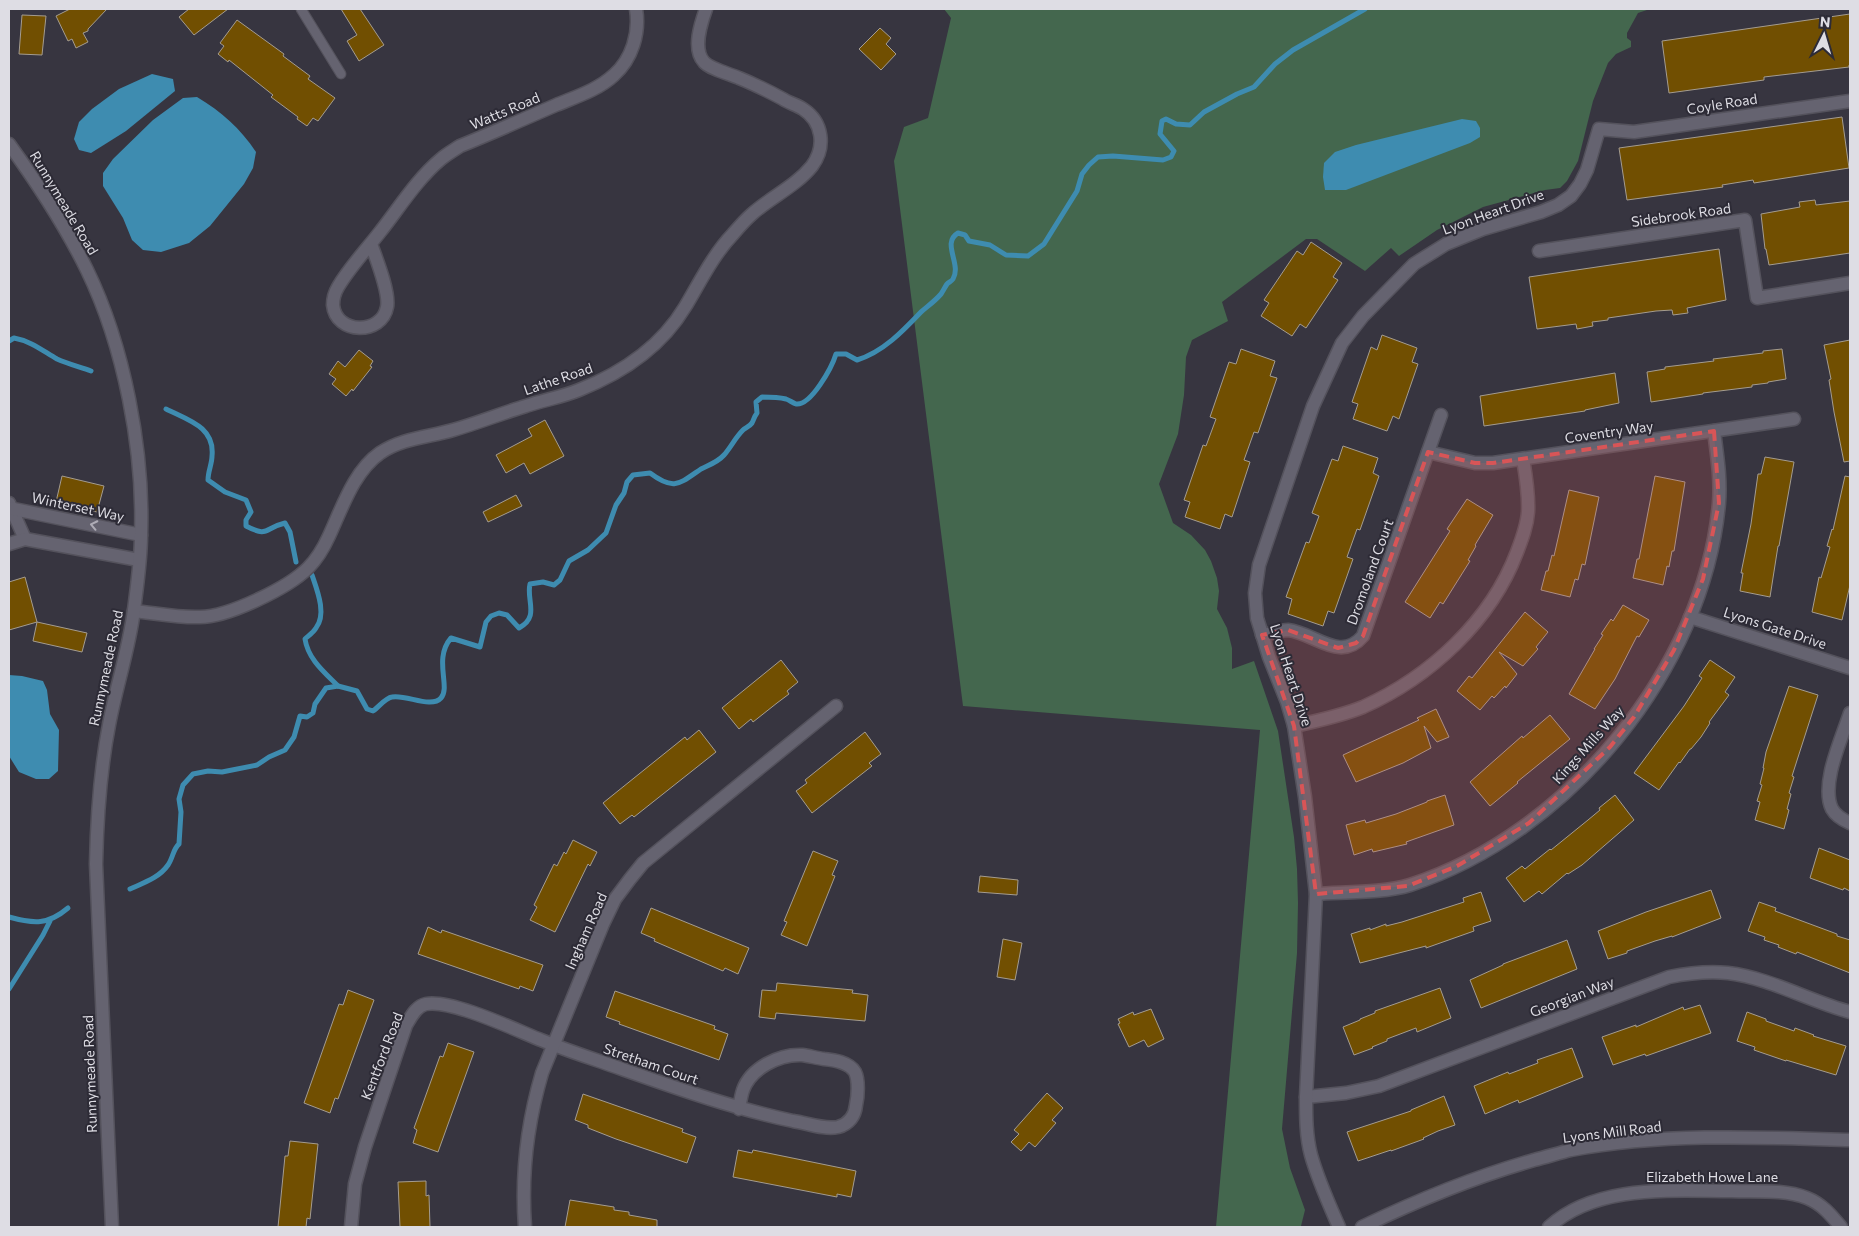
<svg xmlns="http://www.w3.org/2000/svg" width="1859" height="1236" font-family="Commissioner,sans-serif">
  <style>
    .green { fill: #44674e }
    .water { fill: #3e8cb0 }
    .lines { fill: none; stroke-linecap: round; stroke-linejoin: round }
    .stream { stroke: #3e8cb0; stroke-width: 5 }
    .building { fill: #714f01; stroke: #a49c90 }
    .service-casing { stroke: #54525c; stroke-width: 11 }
    .minor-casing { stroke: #54525c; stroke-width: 15 }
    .tertiary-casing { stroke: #54525c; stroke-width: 15 }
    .secondary-casing { stroke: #54525c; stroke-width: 15 }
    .service { stroke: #656370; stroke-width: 9 }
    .minor { stroke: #656370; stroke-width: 12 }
    .tertiary { stroke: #656370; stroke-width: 12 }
    .secondary { stroke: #656370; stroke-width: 12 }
    .oneway { stroke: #aeacb6 }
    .marked { fill: #d85557; fill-opacity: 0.2; stroke: #d85557; stroke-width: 4; stroke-dasharray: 10 6; stroke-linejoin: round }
    .labels { text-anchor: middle; stroke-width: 4; stroke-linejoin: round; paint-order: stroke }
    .street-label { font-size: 14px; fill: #dedde4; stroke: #2d2b36 }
  </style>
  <rect width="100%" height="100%" fill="#373540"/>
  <polygon class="green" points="944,9 1650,9 1638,13 1627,33 1627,38 1631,41 1631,47 1616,54 1608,63 1593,101 1578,161 1567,181 1560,188 1545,190 1483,207 1437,230 1399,256 1391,248 1365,271 1317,239 1306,239 1222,302 1228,321 1192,340 1186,357 1184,395 1178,434 1159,484 1173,523 1191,535 1205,550 1211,561 1217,578 1219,591 1217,609 1227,628 1232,648 1232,669 1254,661 1278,731 1294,837 1297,869 1298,903 1297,953 1282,1129 1290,1168 1305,1210 1301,1226 1297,1227 1216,1227 1260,730 963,706 894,161 904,127 928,118 951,18"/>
  <g class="water">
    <polygon points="152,74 173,79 175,91 126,131 91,153 79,150 74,139 79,122 92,109 119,89"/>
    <path d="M197,97C222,112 240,128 256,152L253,168L244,184L210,226L189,243L161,252L143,250L132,240L123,218L103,186V173L113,159L153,120L183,98Z"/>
    <polygon points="1462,119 1476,121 1480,128 1480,137 1470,143 1346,190 1325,190 1323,177 1324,163 1335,152 1356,145"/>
    <polygon points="9,675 22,676 43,681 47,690 50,714 59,730 58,771 49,779 36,779 19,772 9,756"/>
  </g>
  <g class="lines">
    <g class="stream">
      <path d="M9,341L14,338C31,341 43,351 57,359C68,364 80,367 91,371"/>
      <path d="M166,409C188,420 215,427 212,456C212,464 208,471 208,480L225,492L246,500L251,512L246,520V526C269,538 264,528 285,523L290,532L296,562"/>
      <path d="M312,575C317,590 327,614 316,628C313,633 308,636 305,639C308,659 324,672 338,686"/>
      <path d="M130,889C143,883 159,878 168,865C173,858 173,849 179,844L181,812L179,799L183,785L193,774L208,771L222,772L257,765L269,757L285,750L294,737L300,716L307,717L313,713L315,704L326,688L338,686L357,691L367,709L373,711C379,707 385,698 392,697C406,694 431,709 441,698C451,687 433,659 451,638L480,647L486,622L491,616L499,613L507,615L519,628C540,617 526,600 530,584L543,582L554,585L560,580L569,561L588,550L606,533L616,505L624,493L627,482L633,475L650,473C674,491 679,484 701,469C709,465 718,462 724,455C731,447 735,438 743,430C745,428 750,426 752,423C754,419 754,417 757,413L756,402L762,397C770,397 778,397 786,399C789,400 793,403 796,404C811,406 832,367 836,354H846L857,360C883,352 903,331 921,312C928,306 935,301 941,294C943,291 945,287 947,284C949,282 952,281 953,279C962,264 941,243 958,233L965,235L969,241L990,245L1006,255L1028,256L1044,244L1077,191L1082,174L1089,165L1098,157L1113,156L1163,160L1171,157L1174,151L1160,134L1162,121L1166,119L1176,124L1190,125L1204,112L1237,94L1254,87L1275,64L1293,50L1365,9"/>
      <path d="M9,917C34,924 48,925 68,908"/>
      <polyline points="9,989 43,935 50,921"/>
    </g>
  </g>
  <g class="building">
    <polygon points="70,9 107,9 88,29 88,31 83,33 88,42 76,48 72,39 68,41 56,16"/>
    <polygon points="189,9 228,9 194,35 179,17"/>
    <polygon points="341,9 360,9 384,45 359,61 347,41 357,35"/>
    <polygon points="1850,14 1850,65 1849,65 1849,67 1764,77 1764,80 1669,93 1662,41"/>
    <polygon points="22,15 46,16 42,55 19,54"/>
    <polygon points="237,20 284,54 283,56 310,76 308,79 335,98 318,121 313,118 307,126 297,119 298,117 271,97 273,95 229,60 228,62 218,54 224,46 220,43"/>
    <polygon points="880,28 891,38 886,44 896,54 881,70 859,49"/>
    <polygon points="1842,117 1849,168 1754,183 1753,180 1722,185 1723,187 1627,200 1619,148"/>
    <polygon points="1815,200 1816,205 1850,201 1850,253 1769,265 1766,249 1765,249 1761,214 1800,207 1799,202"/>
    <polygon points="1311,242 1342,263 1333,277 1338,280 1306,328 1300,324 1292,336 1261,316 1269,303 1264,300 1297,251 1303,255"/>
    <polygon points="1719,249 1726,300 1687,308 1688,313 1673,315 1672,310 1656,311 1608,318 1608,320 1592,322 1593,326 1577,329 1576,324 1537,329 1529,277"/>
    <polygon points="1382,335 1417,348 1412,362 1418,364 1399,419 1393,416 1387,431 1353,419 1358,404 1352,402 1371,347 1377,350"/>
    <polygon points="1850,340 1850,461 1844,462 1834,412 1829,380 1831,379 1824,345"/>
    <polygon points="1241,349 1275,361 1270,376 1277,378 1258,433 1254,432 1244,460 1250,462 1232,517 1225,514 1220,529 1185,517 1190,502 1184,500 1203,445 1206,446 1216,419 1210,417 1229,362 1236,364"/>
    <polygon points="1782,349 1786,379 1768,382 1768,383 1752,385 1752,387 1703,393 1703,394 1651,402 1647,372 1665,369 1665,367 1714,361 1713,359 1763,353 1763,351"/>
    <polygon points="359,350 373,361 370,366 372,367 353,391 352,389 346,396 332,384 336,379 329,374 338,361 345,367"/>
    <polygon points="1615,373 1619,403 1585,410 1585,411 1484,426 1480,396"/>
    <polygon points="545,420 564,456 530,474 524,463 506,473 496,455 532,436 528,429"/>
    <polygon points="1343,446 1378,458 1373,473 1379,476 1360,530 1357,529 1347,557 1353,559 1334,613 1328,611 1323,626 1288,614 1292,599 1286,597 1306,542 1309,543 1319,516 1312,513 1332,459 1338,461"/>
    <polygon points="1765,457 1794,462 1779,546 1778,546 1770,597 1740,591 1743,573 1741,573 1751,524 1758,474 1761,474"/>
    <polygon points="62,476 104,486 97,512 56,502"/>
    <polygon points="1655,476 1685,482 1674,551 1672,551 1669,567 1667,566 1663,585 1633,578 1637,559 1639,559"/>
    <polygon points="1845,476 1850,477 1850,585 1842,620 1812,612 1819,577 1821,578 1830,547 1827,546 1832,529 1833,530"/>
    <polygon points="1569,490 1599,497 1585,565 1582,564 1578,580 1575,579 1570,597 1541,590 1546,571 1548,571 1552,555 1554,556"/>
    <polygon points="516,495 522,506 488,522 483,512"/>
    <polygon points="1467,499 1493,515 1475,545 1476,546 1468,560 1470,561 1443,604 1440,602 1430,618 1405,602 1450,531 1447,529"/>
    <polygon points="25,577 37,622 87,633 82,652 33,641 37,622 9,630 9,582"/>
    <polygon points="1623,605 1649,620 1639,637 1637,636 1615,679 1595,709 1569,694 1595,649 1594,649 1603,635 1601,634 1611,619 1613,621"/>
    <polygon points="1525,612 1548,632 1536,647 1538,649 1523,666 1499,652 1517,674 1506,688 1505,686 1494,698 1492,696 1480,710 1457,691 1469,676 1472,678"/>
    <polygon points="781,660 798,682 787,691 789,694 777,703 753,722 751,719 739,729 722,708"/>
    <polygon points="1710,660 1735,677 1725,692 1729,695 1709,722 1710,723 1701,737 1691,749 1690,749 1680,763 1679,762 1659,790 1634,773 1684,706 1702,678 1699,676"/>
    <polygon points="1789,686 1818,695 1792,776 1794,777 1789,793 1791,794 1787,809 1789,810 1784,829 1755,820 1760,802 1757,801 1762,785 1760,784 1764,768 1763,768 1766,752"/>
    <polygon points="1436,709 1449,737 1437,742 1424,726 1431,748 1403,763 1356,782 1343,755 1419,720 1417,718"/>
    <polygon points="1550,715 1570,739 1517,782 1518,783 1490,806 1470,782 1522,736 1523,738"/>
    <polygon points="699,730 716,752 634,817 632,815 620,824 603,803 685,737 687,740"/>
    <polygon points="865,732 881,754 869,763 872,766 812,813 796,791 807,783 805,780"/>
    <polygon points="1445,795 1454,825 1406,842 1407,844 1373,852 1372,849 1354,855 1346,825 1365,820 1366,823 1396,814 1427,802 1427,801"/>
    <polygon points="1615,795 1634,820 1582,865 1568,874 1567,873 1542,894 1539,891 1524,902 1506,878 1522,866 1525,869 1550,849 1551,850 1588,820 1600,810 1599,808"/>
    <polygon points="573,840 597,852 590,866 588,864 555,932 530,920 537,907 534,905 554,864 557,866 564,852 566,854"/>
    <polygon points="1819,848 1850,860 1850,891 1844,888 1843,890 1810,878"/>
    <polygon points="813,851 838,861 832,875 835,876 807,946 781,935 787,922 784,921"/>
    <polygon points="980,876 1018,880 1017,895 978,892"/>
    <polygon points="1711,890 1721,918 1672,937 1672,936 1655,941 1627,951 1627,953 1608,959 1598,931 1646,912"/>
    <polygon points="1481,892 1491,921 1473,927 1474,931 1426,948 1426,946 1360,963 1351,934 1370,928 1370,930 1386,924 1386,926 1402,922 1464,902 1463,898"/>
    <polygon points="1759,902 1776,908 1775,911 1837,934 1837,936 1850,940 1850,973 1797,952 1796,954 1778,947 1779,945 1764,940 1765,937 1748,931"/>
    <polygon points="651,908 749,948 738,974 725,968 723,971 654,941 655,939 641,933"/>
    <polygon points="428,927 441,933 442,930 543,965 533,991 520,986 519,989 418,954"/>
    <polygon points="1003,939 1022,943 1015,980 997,977"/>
    <polygon points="1567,940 1577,969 1481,1008 1470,980 1503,965 1503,964"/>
    <polygon points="777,983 853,990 852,993 868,995 865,1021 776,1013 775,1019 759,1017 762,990 776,991"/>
    <polygon points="1440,988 1451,1018 1417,1032 1416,1028 1387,1039 1387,1041 1372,1047 1373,1048 1354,1055 1343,1027 1360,1020 1360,1019 1375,1013 1375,1011"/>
    <polygon points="348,990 374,1000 338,1099 335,1098 330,1113 304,1103 339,1004 343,1005"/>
    <polygon points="615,991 715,1026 714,1029 728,1034 719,1060 619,1024 620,1022 606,1017"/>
    <polygon points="1700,1005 1711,1033 1646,1056 1645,1054 1613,1065 1602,1037 1636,1025 1636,1027 1683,1007 1684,1010"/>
    <polygon points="1151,1009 1164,1039 1148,1047 1144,1040 1129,1047 1118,1024 1120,1023 1118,1019 1133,1012 1134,1015"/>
    <polygon points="1747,1012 1766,1019 1766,1021 1794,1031 1795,1028 1814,1035 1813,1036 1846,1046 1836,1075 1786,1060 1786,1061 1754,1050 1755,1047 1737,1041"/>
    <polygon points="448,1043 474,1052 438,1152 413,1143 417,1130 414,1128 440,1056 443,1057"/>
    <polygon points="1572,1048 1583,1077 1519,1103 1518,1100 1485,1114 1474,1086 1508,1072 1509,1074 1538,1063 1537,1060"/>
    <polygon points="1047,1093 1063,1108 1052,1120 1056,1123 1035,1147 1029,1142 1021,1151 1011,1142 1019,1134 1014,1130"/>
    <polygon points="583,1094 683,1129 682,1132 696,1137 687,1163 616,1139 588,1128 588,1125 575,1120"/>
    <polygon points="1444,1096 1455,1125 1438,1131 1423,1138 1424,1139 1391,1151 1391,1150 1358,1161 1347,1132 1411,1111 1411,1110"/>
    <polygon points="290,1141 318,1144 310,1219 307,1218 306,1227 278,1227 285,1156 288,1156"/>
    <polygon points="738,1150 752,1153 753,1150 856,1171 851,1197 837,1194 837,1197 733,1177"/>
    <polygon points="426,1181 426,1196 429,1195 430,1227 400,1227 398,1182"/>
    <polygon points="570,1200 614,1207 614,1210 629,1212 629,1215 657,1220 657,1227 565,1227"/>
  </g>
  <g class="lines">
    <defs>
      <polyline id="service" points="301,9 341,74"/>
      <g id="minor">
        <path d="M371,244C376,258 390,293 387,307C382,335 336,335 333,305C333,299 335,292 338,287C349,268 366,250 380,232C399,208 417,179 441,159C447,154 454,150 460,146C492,133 524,119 556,105C575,97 598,90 614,75C632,59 640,33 636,9"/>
        <polyline points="1539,251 1745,220 1757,298 1850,283"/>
        <polyline points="1428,452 1475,463 1493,463 1794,419"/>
        <polyline points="9,503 25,539"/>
        <polyline points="9,508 141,535"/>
        <polyline points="9,544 25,539 139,560"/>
        <path d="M134,611C155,613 178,618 200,617C228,617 288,588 308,568C317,559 324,547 329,536C342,508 354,471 380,453C402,438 429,437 453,430C478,423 502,413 526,406C544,400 562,397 579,390C622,373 661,347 685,307C700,282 713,255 733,234C739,227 745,220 752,214C771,197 796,186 812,166C826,147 823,122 803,109C797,105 789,103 783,99C768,91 754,84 739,78C730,74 710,69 704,62C692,49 701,23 706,9"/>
        <polyline points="1690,617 1850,668"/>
        <path d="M1262,635C1270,634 1280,630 1288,630C1315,633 1340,663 1363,636L1441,415"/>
        <path d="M1850,713C1842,738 1820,784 1832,809C1836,816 1843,820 1850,823"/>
        <path d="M1294,726C1317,721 1341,716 1363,707C1430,677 1491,621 1517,552C1522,539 1527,526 1528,512C1529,494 1526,477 1523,459"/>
        <path d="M1316,894C1344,892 1384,893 1410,885C1568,834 1704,669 1719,503C1721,479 1717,455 1714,431"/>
        <path d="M1306,1097L1346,1093L1379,1086L1669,977C1689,973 1708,971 1728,973C1770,978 1809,1001 1850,1012"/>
        <path d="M351,1227L355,1184L365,1147L406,1025C411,1017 416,1006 426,1004C451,999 516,1030 541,1040C561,1048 581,1055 602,1062C665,1084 727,1107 793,1121C807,1123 824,1130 838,1127C849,1124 855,1116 856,1105C858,1096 859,1080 855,1072C849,1062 834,1060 824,1059C817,1058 809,1056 802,1055C779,1054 751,1068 743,1090C741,1096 740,1103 739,1109"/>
        <path d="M525,1227C521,1174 527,1124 542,1073L603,924L615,899L630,879L643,863L836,706"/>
        <path d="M1339,1227C1329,1204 1318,1180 1311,1155C1306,1136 1306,1116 1306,1097L1316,894L1305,797L1294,726L1287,702L1269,657L1257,618L1255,593L1259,565L1313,406L1342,343L1363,316L1414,264L1446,244L1483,229L1541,212L1558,205L1571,196L1580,184L1587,170L1599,129L1634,132L1850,101"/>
        <path d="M1549,1227C1596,1184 1672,1191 1731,1191C1756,1192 1783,1189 1807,1198C1822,1204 1831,1215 1841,1227"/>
      </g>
      <path id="tertiary" d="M9,144C38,184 65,225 87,270C124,346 144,450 141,535C141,559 137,586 134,610C129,649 116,687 109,725C100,771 97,817 96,864L112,1227"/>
      <path id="secondary" d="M1362,1227C1418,1200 1474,1177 1534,1160C1546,1157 1559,1153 1571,1150C1662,1133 1758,1137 1850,1140"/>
    </defs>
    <use href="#service" class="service-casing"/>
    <use href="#minor" class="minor-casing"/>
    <use href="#tertiary" class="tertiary-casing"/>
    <use href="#secondary" class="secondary-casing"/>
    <use href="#service" class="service"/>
    <use href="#minor" class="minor"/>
    <use href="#tertiary" class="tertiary"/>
    <use href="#secondary" class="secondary"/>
  </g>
  <defs><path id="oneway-chevron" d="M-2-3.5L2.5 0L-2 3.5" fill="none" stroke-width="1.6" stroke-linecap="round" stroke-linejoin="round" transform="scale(1.25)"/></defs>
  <use class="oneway" href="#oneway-chevron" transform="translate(94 525) rotate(-168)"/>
  <path class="marked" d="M1714,431L1719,503L1703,579L1674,650L1634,717L1610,747L1529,823L1457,866L1408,886L1316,894L1294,726L1262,635L1288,630L1338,648L1356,643L1363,636L1428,452L1475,463H1493Z"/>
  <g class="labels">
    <g class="street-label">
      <text transform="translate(1722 104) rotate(-9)" y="5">Coyle Road</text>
      <text transform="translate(505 111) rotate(-23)" y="5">Watts Road</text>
      <text transform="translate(64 203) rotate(59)" y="5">Runnymeade Road</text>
      <text transform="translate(1493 212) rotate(-20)" y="5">Lyon Heart Drive</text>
      <text transform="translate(1681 215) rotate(-8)" y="5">Sidebrook Road</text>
      <text transform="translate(558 379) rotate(-19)" y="5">Lathe Road</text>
      <text transform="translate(1609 432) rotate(-8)" y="5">Coventry Way</text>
      <text transform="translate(78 507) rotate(12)" y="5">Winterset Way</text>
      <text transform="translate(1370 572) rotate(-70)" y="5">Dromoland Court</text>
      <text transform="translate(1775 628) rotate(18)" y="5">Lyons Gate Drive</text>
      <text transform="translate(106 668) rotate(-78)" y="5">Runnymeade Road</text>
      <text transform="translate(1291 675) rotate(72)" y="5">Lyon Heart Drive</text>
      <text transform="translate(1588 745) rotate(-48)" y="5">Kings Mills Way</text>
      <text transform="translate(586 931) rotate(-66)" y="5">Ingham Road</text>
      <text transform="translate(1572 997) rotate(-21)" y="5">Georgian Way</text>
      <text transform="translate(382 1056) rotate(-69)" y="5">Kentford Road</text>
      <text transform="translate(651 1064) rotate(19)" y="5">Stretham Court</text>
      <text transform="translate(90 1074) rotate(-92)" y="5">Runnymeade Road</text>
      <text transform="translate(1612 1132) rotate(-7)" y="5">Lyons Mill Road</text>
      <text x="1712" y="1182">Elizabeth Howe Lane</text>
    </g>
  </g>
  <rect width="1859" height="1236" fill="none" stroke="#dedde4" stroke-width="20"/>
  <g transform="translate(1824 35) rotate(5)" stroke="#2d2b36" stroke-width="4" paint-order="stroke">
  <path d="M0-4L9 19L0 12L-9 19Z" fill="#dedde4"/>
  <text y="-8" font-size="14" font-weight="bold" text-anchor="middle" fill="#dedde4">N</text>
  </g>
</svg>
